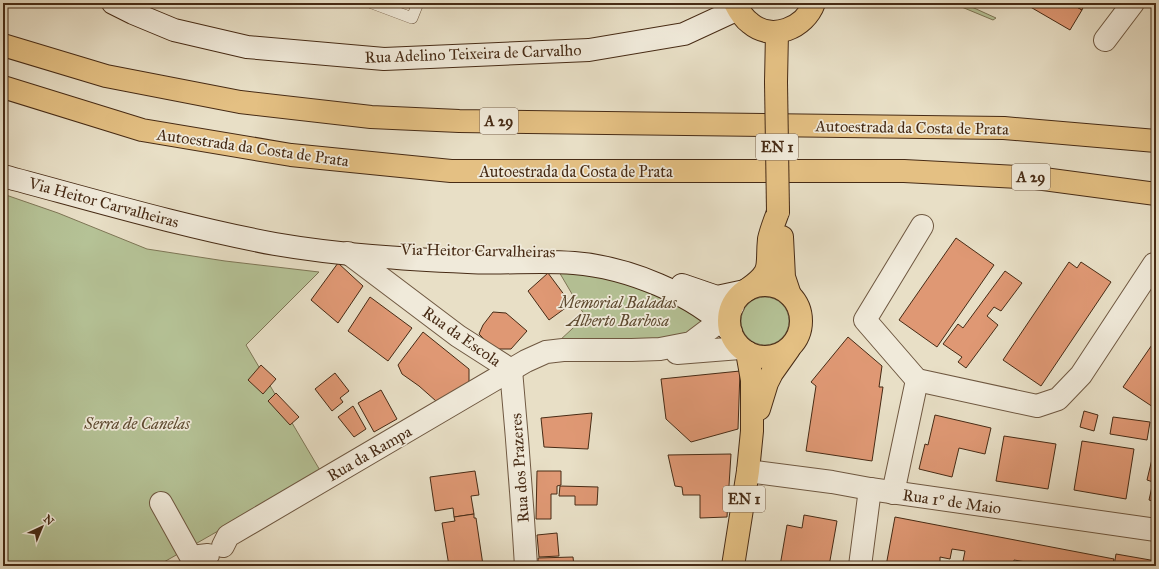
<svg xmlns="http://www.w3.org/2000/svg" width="1159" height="569" font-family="'IM FELL Great Primer',serif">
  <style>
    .green { fill: #b5c296; stroke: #7e7656 }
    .building { fill: #df9874; stroke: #472b15 }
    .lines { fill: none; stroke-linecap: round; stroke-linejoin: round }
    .service-casing { stroke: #6f5841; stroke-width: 12 }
    .minor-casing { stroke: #6f5841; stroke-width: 24 }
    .secondary-casing { stroke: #472b15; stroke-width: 24 }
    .primary-casing { stroke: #472b15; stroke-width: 24 }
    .motorway-casing { stroke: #472b15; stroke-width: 24 }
    .service { stroke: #f0eada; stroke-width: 11 }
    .minor { stroke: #f0eada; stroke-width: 22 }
    .secondary { stroke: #f0eada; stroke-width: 22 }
    .primary { stroke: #e4c083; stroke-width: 22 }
    .motorway { stroke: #e4c083; stroke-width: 22 }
    .primary-bridge-casing { stroke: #472b15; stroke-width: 24; stroke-linecap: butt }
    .primary-bridge { stroke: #e4c083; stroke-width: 22 }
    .labels { text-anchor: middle; stroke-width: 3.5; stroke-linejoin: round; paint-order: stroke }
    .shield { fill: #f0eada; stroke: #7a6450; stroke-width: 1 }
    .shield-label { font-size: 15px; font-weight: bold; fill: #472b15 }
    .street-label { font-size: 16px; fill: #472b15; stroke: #f0eada }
    .park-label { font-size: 16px; font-style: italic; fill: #5d492f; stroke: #f0eada }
  </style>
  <rect width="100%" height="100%" fill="#e8dfc6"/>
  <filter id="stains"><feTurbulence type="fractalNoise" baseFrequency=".005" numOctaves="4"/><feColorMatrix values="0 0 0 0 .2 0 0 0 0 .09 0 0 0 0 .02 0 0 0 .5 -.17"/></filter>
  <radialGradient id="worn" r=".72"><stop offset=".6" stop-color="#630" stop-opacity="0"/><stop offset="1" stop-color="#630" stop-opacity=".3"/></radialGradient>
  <g class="green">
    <polygon points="952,3 963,3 996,18 993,20"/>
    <polygon points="3,194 58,213 147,249 225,261 319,272 246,345 321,472 157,566 3,566"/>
    <polygon points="555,265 617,276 698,313 703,322 688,340 559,341 586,316 582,311"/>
    <circle cx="765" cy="321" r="24"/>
  </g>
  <g class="building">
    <polygon points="1027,3 1070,3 1082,10 1070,30 1027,5"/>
    <polygon points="1070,3 1085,3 1082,10"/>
    <polygon points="956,238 994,265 937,347 899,320"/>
    <polygon points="1069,262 1077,268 1081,262 1111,282 1041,386 1003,360"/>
    <polygon points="338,263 363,286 338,323 311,300"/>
    <polygon points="1005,271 1022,283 1001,311 994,307 987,316 998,325 966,368 958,362 962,357 943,344 958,324 963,328"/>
    <polygon points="548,273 571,304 549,320 528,291"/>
    <polygon points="370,297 412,328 388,361 348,331"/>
    <polygon points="493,312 506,313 527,331 511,349 498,349 487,342 479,334 483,325"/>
    <polygon points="423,332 469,369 469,382 445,399 436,401 419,386 402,374 398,365"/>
    <polygon points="848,337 882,366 879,387 883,387 872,461 806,451 816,386 811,382"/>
    <polygon points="1156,339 1156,409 1123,387"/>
    <polygon points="261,365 276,379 263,394 248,380"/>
    <polygon points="740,371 738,429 691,442 666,419 661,379"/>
    <polygon points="335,373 349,391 340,398 343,402 332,411 315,389"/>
    <polygon points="381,390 397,419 374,432 358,403"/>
    <polygon points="276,393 299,417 290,425 268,401"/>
    <polygon points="353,406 366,429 354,437 338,417"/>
    <polygon points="1084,411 1098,415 1094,431 1080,427"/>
    <polygon points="592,413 588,449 544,447 541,418"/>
    <polygon points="935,415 991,428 985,454 959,448 952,477 919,469 925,444 928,445"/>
    <polygon points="1113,417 1150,422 1147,440 1110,434"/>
    <polygon points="1004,436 1056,444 1048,489 996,481"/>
    <polygon points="1082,441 1134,449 1126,499 1074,490"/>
    <polygon points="731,454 727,517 700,518 700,495 683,495 682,487 675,486 668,455"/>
    <polygon points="1153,455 1156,455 1156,502 1149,500 1153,482 1147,480"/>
    <polygon points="475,471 479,495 471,496 474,514 454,517 453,508 435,511 430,477"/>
    <polygon points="537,471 561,471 561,485 557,486 557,494 551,494 551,519 536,519"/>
    <polygon points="560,486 598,487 597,505 575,505 575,496 559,496"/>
    <polygon points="474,514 474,518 476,518 483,565 449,566 442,523 455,521 454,517"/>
    <polygon points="804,515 837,521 829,566 780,566 787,525 802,528"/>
    <polygon points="895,517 1114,559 1112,566 1025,566 1026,562 1014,560 1013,566 962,566 965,551 952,549 950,559 940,557 940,566 886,566"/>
    <polygon points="557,533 559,556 539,557 537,535"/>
    <polygon points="1116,554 1156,561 1156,566 1114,566"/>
    <polygon points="573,557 574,566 538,566 538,558"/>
  </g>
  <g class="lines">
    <defs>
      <polyline id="service" points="372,3 412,18 418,3"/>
      <g id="minor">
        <polyline points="1105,40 1133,3"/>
        <polyline points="348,253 458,336 511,370"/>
        <polyline points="677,353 740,348"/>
        <path d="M511,370C517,435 522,500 526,566"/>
        <polyline points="917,380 1037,406 1058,399 1081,375 1154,264"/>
        <polyline points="917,380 865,320 922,226"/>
        <polyline points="748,471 832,482 870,489 1156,530"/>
        <polyline points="893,493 917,380"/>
        <polyline points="161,503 191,557 208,555"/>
        <polyline points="223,546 228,536 526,361 546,352 563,350 632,350 660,349 691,343 720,321 733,306"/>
        <polyline points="860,566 870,489"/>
      </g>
      <g id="secondary">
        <polyline points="113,3 133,13 174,30 247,47 384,59 589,50 684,34 738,9"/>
        <path d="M3,176C93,200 184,227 275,244C339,255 404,259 468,262C503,264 539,260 574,263C626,267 695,294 731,332"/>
        <polyline points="682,285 717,297 745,291"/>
      </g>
      <g id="primary">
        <path d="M735,3C739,11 743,18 750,23C772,42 805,28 814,3"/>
        <polyline points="776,82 777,32"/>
        <polyline points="782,237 784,277 790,295"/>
        <circle cx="765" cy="321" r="36"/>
        <path d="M748,289C774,270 766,267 769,239C771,230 775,220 778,212"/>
        <polyline points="759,409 767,383 772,373 789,349"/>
        <polyline points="733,566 748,471 752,431 752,380 747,352"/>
      </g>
      <g id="motorway">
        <polyline points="3,45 106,76 240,102 371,117 459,121 1004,128 1156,141"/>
        <polyline points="3,87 142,130 291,155 451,171 904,171 1036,178 1156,194"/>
      </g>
    </defs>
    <use href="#service" class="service-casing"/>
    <use href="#minor" class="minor-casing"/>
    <use href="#secondary" class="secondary-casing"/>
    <use href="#primary" class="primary-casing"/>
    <use href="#motorway" class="motorway-casing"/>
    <use href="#service" class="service"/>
    <use href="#minor" class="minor"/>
    <use href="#secondary" class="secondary"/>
    <use href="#primary" class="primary"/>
    <use href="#motorway" class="motorway"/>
    <defs>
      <polyline id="primary-bridge" points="776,82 778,212"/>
    </defs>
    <use href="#primary-bridge" class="primary-bridge-casing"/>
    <use href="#primary-bridge" class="primary-bridge"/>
  </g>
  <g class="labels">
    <g class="shield">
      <rect x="480" y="108" width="38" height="26" rx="3"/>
      <rect x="756" y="134" width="42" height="26" rx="3"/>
      <rect x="1012" y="164" width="38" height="26" rx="3"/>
      <rect x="723" y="486" width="42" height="26" rx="3"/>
    </g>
    <g class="shield-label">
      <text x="499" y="126">A 29</text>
      <text x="777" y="152">EN 1</text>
      <text x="1031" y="182">A 29</text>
      <text x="744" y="504">EN 1</text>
    </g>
    <g class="street-label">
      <text transform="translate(473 53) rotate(-2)" y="6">Rua Adelino Teixeira de Carvalho</text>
      <text transform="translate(912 127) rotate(1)" y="6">Autoestrada da Costa de Prata</text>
      <text transform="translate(253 147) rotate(8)" y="6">Autoestrada da Costa de Prata</text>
      <text x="576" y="177">Autoestrada da Costa de Prata</text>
      <text transform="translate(104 202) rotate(15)" y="6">Via Heitor Carvalheiras</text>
      <text transform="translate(478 250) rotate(1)" y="6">Via Heitor Carvalheiras</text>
      <text transform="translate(462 336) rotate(35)" y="6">Rua da Escola</text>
      <text transform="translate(369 453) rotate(-30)" y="6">Rua da Rampa</text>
      <text transform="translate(519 468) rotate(-94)" y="6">Rua dos Prazeres</text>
      <text transform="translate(952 501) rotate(8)" y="6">Rua 1º de Maio</text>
    </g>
    <g class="park-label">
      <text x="618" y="308">Memorial Baladas<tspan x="618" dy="18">Alberto Barbosa</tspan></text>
      <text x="137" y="429">Serra de Canelas</text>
    </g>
  </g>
  <rect width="1159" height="569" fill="none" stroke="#e8dfc6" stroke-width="16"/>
  <rect x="4" y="4" width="1151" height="561" fill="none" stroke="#472b15" stroke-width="2"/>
  <rect x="8" y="8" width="1143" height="553" fill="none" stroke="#472b15"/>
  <g transform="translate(42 527) rotate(44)" stroke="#f0eada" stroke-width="3" paint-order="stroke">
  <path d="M0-3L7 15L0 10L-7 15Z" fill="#472b15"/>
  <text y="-6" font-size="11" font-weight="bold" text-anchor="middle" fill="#472b15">N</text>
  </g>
  <rect width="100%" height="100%" filter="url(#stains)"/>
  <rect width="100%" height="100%" fill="url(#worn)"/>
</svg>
